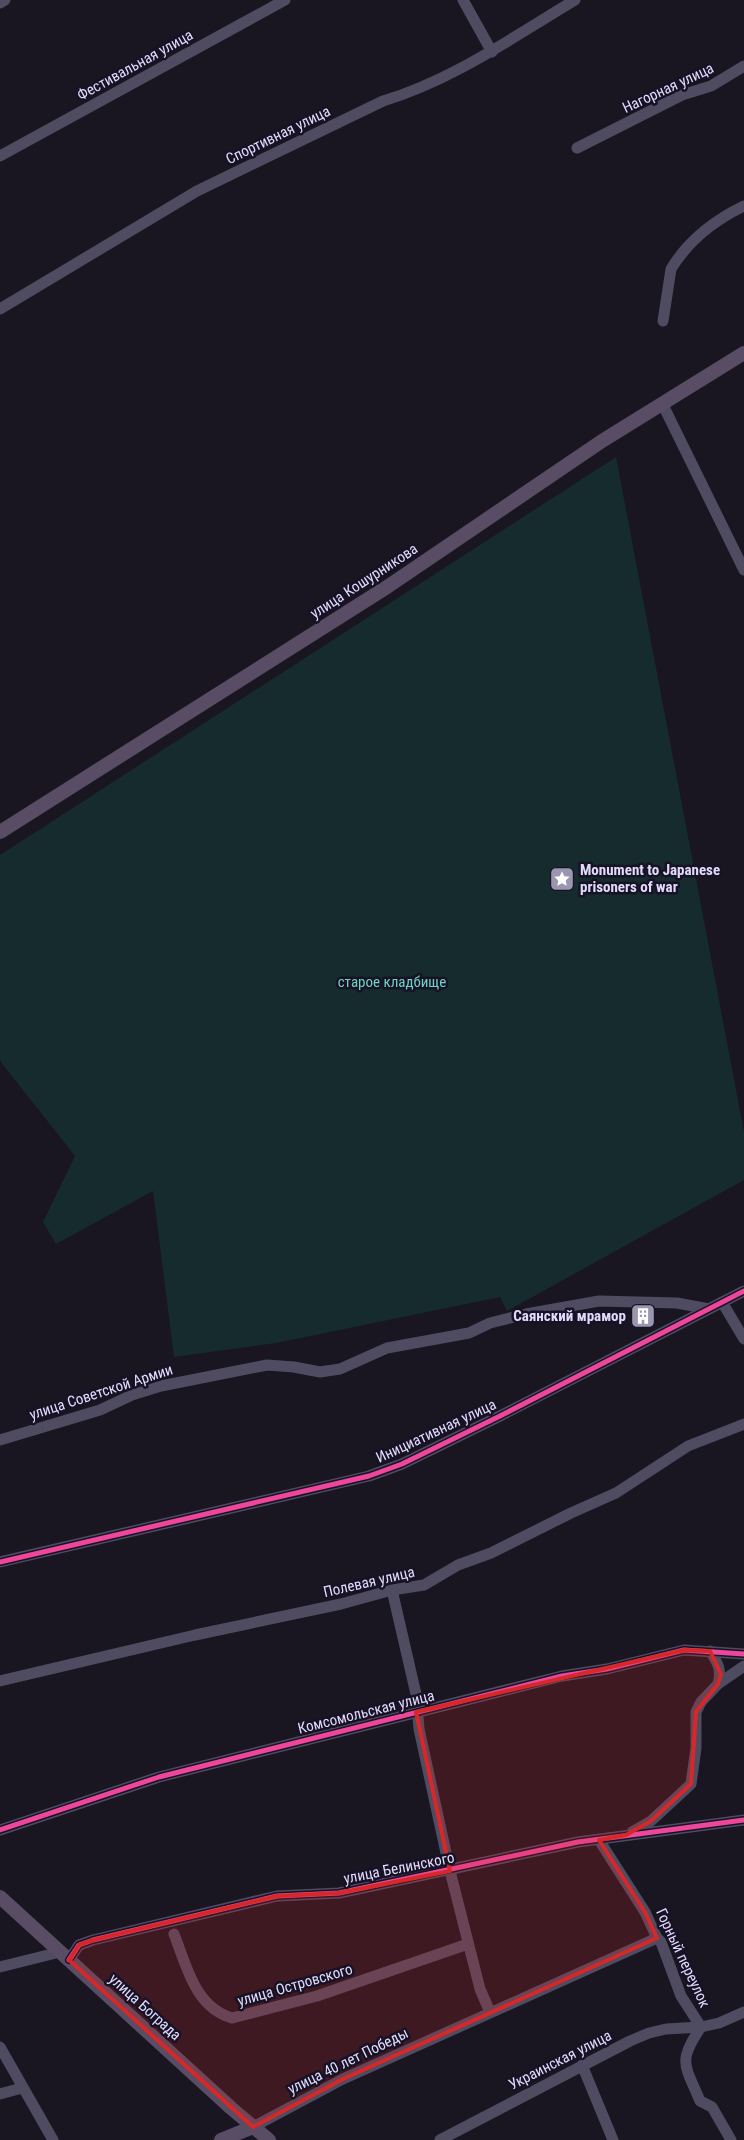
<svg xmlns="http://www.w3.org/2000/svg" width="744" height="2140" font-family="'Roboto Condensed',sans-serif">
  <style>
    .green { fill: #162b2d }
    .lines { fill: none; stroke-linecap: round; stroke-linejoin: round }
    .minor { stroke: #4f4c61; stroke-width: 11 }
    .major { stroke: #584d64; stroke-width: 14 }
    .cycleway-casing { stroke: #171225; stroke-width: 8 }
    .cycleway { stroke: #ed469a; stroke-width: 5 }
    .marked { fill: #d62828; fill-opacity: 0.2; stroke: #d62828; stroke-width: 4; stroke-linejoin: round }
    .labels { text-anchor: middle; stroke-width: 5; stroke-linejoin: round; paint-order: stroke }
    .street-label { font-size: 15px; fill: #e1dbfb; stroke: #171225 }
    .poi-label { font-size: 15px; font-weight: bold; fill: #e1dbfb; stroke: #171225; text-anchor: start }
    .park-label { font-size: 15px; fill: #6fd3c2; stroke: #171225 }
  </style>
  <rect width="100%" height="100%" fill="#191621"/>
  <polygon class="green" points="616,457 744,1132 744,1180 507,1311 500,1297 276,1343 174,1357 153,1191 56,1244 43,1222 75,1156 0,1061 0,855"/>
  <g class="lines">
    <g class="minor">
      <polyline points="463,0 492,52"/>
      <polyline points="0,3 5,0"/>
      <polyline points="577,148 682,95 711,86 744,66"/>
      <polyline points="0,156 285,0"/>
      <path d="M0,309L197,191L383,101C453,80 513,37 575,0"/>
      <path d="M663,321L671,269C688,241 715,220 744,206"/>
      <polyline points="662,403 744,570"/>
      <polyline points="722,1302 744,1339"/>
      <polyline points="0,1440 100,1410 132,1395 161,1386 267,1365 294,1367 320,1372 340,1369 387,1348 469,1333 490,1323 526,1314 599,1301 677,1303 709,1309"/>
      <polyline points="0,1562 369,1476 402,1464 500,1416 744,1291"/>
      <polyline points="392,1590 416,1694 419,1729 450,1871 480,1989 490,2012"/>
      <path d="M710,1651C718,1663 722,1670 718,1684"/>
      <polyline points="0,1681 195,1635 341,1604 392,1590 424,1585 458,1565 491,1553 571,1513 616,1493 688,1446 744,1424"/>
      <polyline points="0,1830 159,1777 562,1676 607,1669 684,1650 744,1654"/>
      <polyline points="632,1832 651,1821 691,1784 696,1748 696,1712 701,1702 718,1684 744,1666"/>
      <path d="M599,1840L645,1912L657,1938L661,1942L681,1996L701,2027C677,2062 685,2065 700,2101L712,2107L731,2140"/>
      <path d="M174,1934C187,1967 195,2007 232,2018L317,1996L468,1944"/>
      <polyline points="69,1960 79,1945 93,1940 277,1896 339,1893 578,1842 744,1820"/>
      <polyline points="0,1967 60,1952"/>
      <polyline points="0,2047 53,2140"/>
      <polyline points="582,2065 613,2140"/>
      <polyline points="0,2094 22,2088"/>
      <polyline points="253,2127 343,2079 657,1938"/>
      <polyline points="440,2140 630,2041 649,2033 666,2029 701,2027 719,2023 744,2012"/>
    </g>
    <g class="major">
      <polyline points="0,832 387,587 602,441 744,353"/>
      <polyline points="0,1897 231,2108 269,2140"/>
      <polyline points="221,2140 253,2127"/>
    </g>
    <defs>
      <g id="cycleway">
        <polyline points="0,1562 369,1476 402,1464 500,1416 744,1291"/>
        <polyline points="0,1830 159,1777 562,1676 607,1669 684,1650 744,1654"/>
        <polyline points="69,1960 79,1945 93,1940 277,1896 339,1893 578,1842 744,1820"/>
      </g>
    </defs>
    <use href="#cycleway" class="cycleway-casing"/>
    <use href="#cycleway" class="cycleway"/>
  </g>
  <path class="marked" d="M684,1650L710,1651L721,1674L718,1684L696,1712L691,1784L651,1821L626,1835L599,1840L645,1912L657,1938L343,2079L253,2127L69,1960L79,1945L93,1940L277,1896L339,1893L450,1871L416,1712Z"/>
  <defs>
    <symbol id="sight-square" viewBox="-11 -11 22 22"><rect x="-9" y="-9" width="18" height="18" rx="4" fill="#9b96af" stroke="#171225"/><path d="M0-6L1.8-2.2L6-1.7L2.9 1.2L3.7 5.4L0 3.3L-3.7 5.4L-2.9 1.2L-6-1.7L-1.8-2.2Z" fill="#fff"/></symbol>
    <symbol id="building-square" viewBox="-11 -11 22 22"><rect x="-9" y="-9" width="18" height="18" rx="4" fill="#9b96af" stroke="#171225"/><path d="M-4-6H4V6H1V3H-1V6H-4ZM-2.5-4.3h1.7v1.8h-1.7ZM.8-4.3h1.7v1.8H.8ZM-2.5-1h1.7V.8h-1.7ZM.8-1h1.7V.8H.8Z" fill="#fff"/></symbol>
  </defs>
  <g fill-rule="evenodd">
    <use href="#sight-square" x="548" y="865" width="28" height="28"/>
    <use href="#building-square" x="629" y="1302" width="28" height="28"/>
  </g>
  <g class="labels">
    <g class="street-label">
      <text transform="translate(135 65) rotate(-29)" y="5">Фестивальная улица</text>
      <text transform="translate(668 88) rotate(-25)" y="5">Нагорная улица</text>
      <text transform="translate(278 135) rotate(-26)" y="5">Спортивная улица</text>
      <text transform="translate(364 581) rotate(-33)" y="5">улица Кошурникова</text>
      <text transform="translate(101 1392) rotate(-18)" y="5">улица Советской Армии</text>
      <text transform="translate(436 1431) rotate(-25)" y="5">Инициативная улица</text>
      <text transform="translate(369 1582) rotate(-13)" y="5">Полевая улица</text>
      <text transform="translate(366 1712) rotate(-14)" y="5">Комсомольская улица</text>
      <text transform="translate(399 1868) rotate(-11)" y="5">улица Белинского</text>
      <text transform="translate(683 1958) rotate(65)" y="5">Горный переулок</text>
      <text transform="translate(295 1985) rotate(-16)" y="5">улица Островского</text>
      <text transform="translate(145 2007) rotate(42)" y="5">улица Бограда</text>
      <text transform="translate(560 2060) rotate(-27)" y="5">Украинская улица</text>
      <text transform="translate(348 2061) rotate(-26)" y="5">улица 40 лет Победы</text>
    </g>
    <g class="poi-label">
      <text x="580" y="875">Monument to Japanese<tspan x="580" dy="17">prisoners of war</tspan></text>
      <text x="626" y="1321" text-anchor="end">Саянский мрамор</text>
    </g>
    <g class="park-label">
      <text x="392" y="987">старое кладбище</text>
    </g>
  </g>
</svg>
